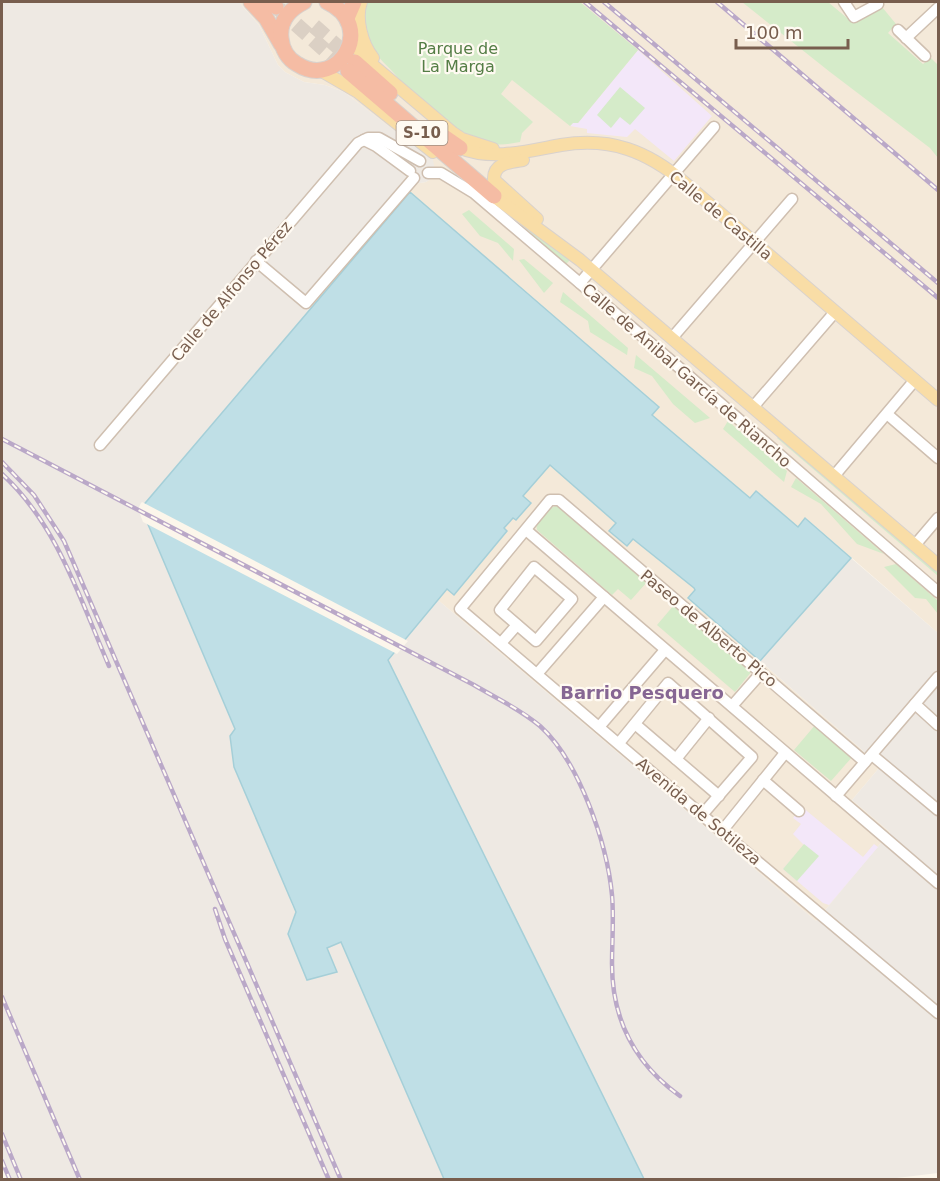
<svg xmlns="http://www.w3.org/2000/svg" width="940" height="1181" font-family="'DejaVu Sans',sans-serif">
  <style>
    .residential { fill: #f4e9d9 }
    .industrial { fill: #eee9e3 }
    .education { fill: #f3e7f9 }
    .green { fill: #d5ebc9 }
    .water { fill: #bfdfe6; stroke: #a5cfd8; stroke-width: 1.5 }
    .pier { fill: #fcf6eb }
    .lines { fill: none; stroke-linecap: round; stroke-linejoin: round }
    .highway-tunnel { stroke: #dbd0c4; stroke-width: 15; stroke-dasharray: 15 8; stroke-linecap: butt }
    .minor-casing { stroke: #cfbfb0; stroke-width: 13 }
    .major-casing { stroke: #d9d2cd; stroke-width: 14 }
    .highway-casing { stroke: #d9d2cd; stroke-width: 17 }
    .minor { stroke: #fff; stroke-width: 10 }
    .major { stroke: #f9dda6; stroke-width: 12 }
    .highway { stroke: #f5bca4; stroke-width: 15 }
    .rail-casing { stroke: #baa8c8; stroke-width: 4.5 }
    .rail { stroke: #fffaf2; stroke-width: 2; stroke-dasharray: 7; stroke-linecap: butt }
    .labels { text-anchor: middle; stroke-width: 4.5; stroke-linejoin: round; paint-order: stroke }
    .shield { fill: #fffaf2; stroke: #a08d7f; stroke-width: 1.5 }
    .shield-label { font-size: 15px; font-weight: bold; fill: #785e4e }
    .park-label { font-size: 16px; fill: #547d45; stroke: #fffaf2 }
    .street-label { font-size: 16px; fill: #785e4e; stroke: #fffaf2 }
    .neighbourhood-label { font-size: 18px; font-weight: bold; fill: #866693; stroke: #fffaf2 }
  </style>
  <rect width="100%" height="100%" fill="#fcf6eb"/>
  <g class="residential">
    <polygon points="239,2 938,2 938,633 806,518 798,527 756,491 750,498 652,415 659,407 408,191 414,184 426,182 433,177 397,133 344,92 325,85 304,82 285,72 278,65 259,25"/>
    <polygon points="550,465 617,523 609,531 626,546 632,538 694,588 695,590 688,599 860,748 879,768 852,800 890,832 816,921 438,600 447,589 454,595 507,531 504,529 513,518 516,520 530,503 523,496"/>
  </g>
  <g class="industrial">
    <polygon points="2,2 239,2 259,25 278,65 285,72 304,82 325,85 344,92 433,160 436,176 426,182 414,184 408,191 410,192 141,508 235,730 292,905 296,913 288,934 307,980 337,972 327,948 341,942 444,1179 7,1180 2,1167"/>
    <polygon points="851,558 938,633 938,1173 880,1180 644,1179 388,660 438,600 816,921 890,832 852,800 879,768 860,748 760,661"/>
  </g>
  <g class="education">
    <polygon points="638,50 712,116 674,161 635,129 627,137 587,133 587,129 570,126 573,123 578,123"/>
    <polygon points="802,807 863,857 874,844 878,847 829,905 823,903 783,869 804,845 793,834 801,824 793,818"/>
  </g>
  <g class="green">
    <path d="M367,2H580L638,50L578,123H573L570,126L512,80L501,94L533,122L522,133L520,142C510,144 499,146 488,143C450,131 419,100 392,71C386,65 379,58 374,51C366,38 362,16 367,2Z"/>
    <polygon points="742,2 828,2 853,23 882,7 896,24 888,33 923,64 931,58 938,65 938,158 930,148 830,72"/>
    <polygon points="620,87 645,108 630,125 620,117 611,128 597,115"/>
    <polygon points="480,191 522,225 571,259 565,265"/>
    <polygon points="469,210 514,249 513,261 498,243 480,236 462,214"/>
    <polygon points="524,259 553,283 544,293 519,260"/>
    <polygon points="563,292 628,348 627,355 590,332 588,321 560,302"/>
    <polygon points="636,355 710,418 695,423 673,404 652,376 634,368"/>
    <polygon points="728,421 787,471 784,482 723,429"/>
    <polygon points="779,436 938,573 938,576 777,438"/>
    <polygon points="796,478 884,554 857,544 821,504 791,487"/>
    <path d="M559,506L647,582L631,600L618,589L612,595L537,530L536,524C543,517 548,505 559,506Z"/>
    <polygon points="896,564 938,601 938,614 926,599 915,598 884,567"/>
    <polygon points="674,605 752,671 735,692 657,625"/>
    <polygon points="816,724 853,756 831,781 794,750"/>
    <polygon points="804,844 819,856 797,881 783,869"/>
  </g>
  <polygon class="water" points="410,192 659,407 652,415 750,498 756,491 798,527 805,518 851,558 760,661 688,598 695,590 694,588 633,539 627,546 609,531 616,523 550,465 523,496 531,503 516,520 513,518 504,528 507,531 454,595 447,589 388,660 644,1179 444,1179 341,942 327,948 337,972 307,980 288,934 296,912 234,767 230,736 235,729 141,508"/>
  <polygon class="pier" points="141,503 142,502 408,641 397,654 143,522 138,509"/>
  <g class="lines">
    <g class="highway-tunnel">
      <polyline points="279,9 348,71"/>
      <polyline points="314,26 355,62"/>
    </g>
    <defs>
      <g id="minor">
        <polyline points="844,2 854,17 878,4 876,2"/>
        <polyline points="898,30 925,56"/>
        <polyline points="906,38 938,8"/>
        <polyline points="364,140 376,146 410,171"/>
        <polyline points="428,173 441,173 474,193 682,370 938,592"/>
        <polyline points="256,261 306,303 414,178"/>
        <polyline points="580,283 714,127"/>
        <polyline points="672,338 792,199"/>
        <polyline points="753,407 835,312"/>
        <polyline points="887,414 938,458"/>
        <polyline points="100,445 358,143 368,138 379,138 420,161"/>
        <polyline points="834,476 915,380"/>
        <polyline points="526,530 938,883"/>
        <polyline points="915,545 938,518"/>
        <polygon points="534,567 572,599 536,641 500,610"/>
        <polyline points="501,643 517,625"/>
        <polyline points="537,674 604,597"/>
        <polyline points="915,704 938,725"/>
        <polyline points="732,706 761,673"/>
        <polyline points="635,724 719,796"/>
        <polyline points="599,727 665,650"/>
        <polyline points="619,743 668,683 752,757 702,815"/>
        <polyline points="872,755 938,810"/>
        <polyline points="676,759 709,718"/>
        <polyline points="865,762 559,500 550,500 460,609 702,815 938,1013"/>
        <polyline points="763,780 799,811"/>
        <polyline points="836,796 938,677"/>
        <polyline points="722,831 785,753"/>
      </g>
      <g id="major">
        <path d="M361,2C355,19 362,44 373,58"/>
        <polyline points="351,41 369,62 453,133 462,139 493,149"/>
        <polyline points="320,70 358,92 433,152"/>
        <path d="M460,148C493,161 528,151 561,145C611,137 647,151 685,183L938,400"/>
        <path d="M523,160C510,162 493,163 494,180L537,219"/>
        <polyline points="488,192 580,260 938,565"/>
      </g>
      <g id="highway">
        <polyline points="251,2 266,18 281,44"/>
        <polyline points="269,2 276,7"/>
        <path d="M304,2C290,9 279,21 281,38C282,49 288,59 297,64C339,91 377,25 327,2"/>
        <polyline points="347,18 354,2"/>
        <polyline points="355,62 390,93"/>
        <polyline points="348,71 494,196"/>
        <polyline points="431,128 460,148"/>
      </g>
    </defs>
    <use href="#minor" class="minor-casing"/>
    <use href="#major" class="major-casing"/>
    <use href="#highway" class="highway-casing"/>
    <use href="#minor" class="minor"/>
    <use href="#major" class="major"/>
    <use href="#highway" class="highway"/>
    <defs>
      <g id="rail">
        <polyline points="585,2 938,298"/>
        <polyline points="604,2 938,283"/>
        <polyline points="717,2 938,190"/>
        <path d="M2,439L474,685C496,698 520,709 540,726C579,761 607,843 612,895C614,918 612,941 612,964C612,1019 635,1064 680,1096"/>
        <polyline points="2,462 34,495 64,541 341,1180"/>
        <path d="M2,474C57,524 80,599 109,666"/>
        <polyline points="215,909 225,939 329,1180"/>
        <polyline points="2,997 80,1180"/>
        <polyline points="2,1134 21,1180"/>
        <polyline points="2,1161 10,1180"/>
      </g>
    </defs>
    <use href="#rail" class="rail-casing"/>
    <use href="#rail" class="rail"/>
  </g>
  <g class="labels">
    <rect class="shield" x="396.5" y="121" width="51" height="24" rx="4.5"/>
    <g class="shield-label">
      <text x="422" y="138">S-10</text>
    </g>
    <g class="park-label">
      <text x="458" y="54">Parque de<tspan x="458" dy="18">La Marga</tspan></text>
    </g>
    <g class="street-label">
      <text transform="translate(721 215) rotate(40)" y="6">Calle de Castilla</text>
      <text transform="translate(231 291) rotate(-50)" y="6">Calle de Alfonso Pérez</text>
      <text transform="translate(687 375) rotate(41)" y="6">Calle de Anibal García de Riancho</text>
      <text transform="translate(709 628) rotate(40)" y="6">Paseo de Alberto Pico</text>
      <text transform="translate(699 811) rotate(40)" y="6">Avenida de Sotileza</text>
    </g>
    <g class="neighbourhood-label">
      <text x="642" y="699">Barrio Pesquero</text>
    </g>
  </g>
  <rect width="940" height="1181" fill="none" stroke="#785e4e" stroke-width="6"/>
  <path d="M736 39v9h112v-9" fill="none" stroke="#785e4e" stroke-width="3"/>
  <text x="745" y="39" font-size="18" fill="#785e4e" stroke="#fffaf2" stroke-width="4.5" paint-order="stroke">100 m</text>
</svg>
